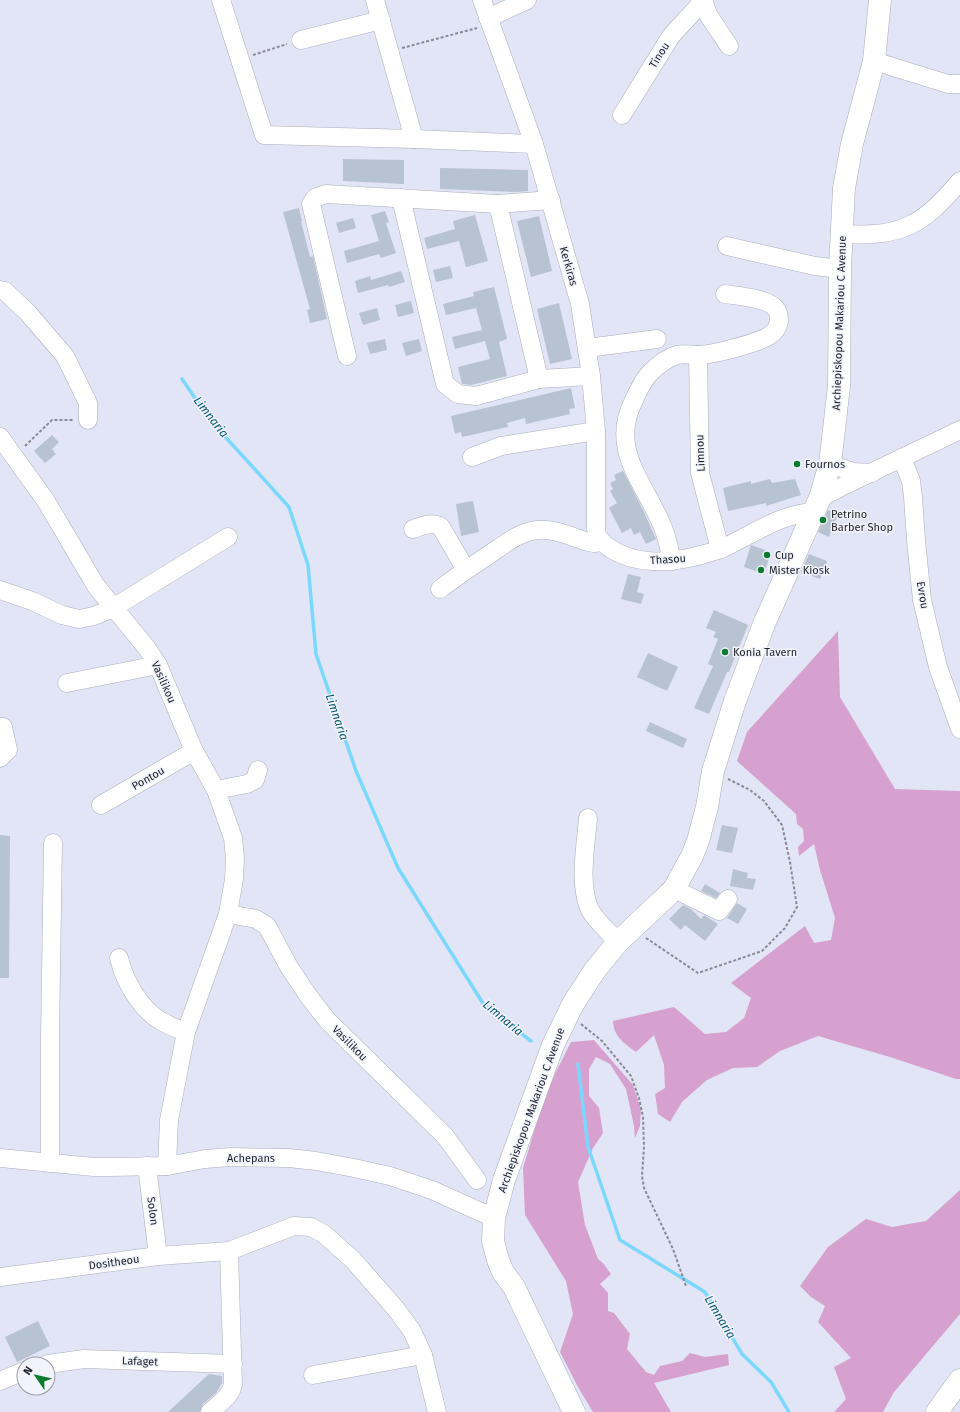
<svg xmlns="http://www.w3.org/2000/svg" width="960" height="1412" font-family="'Fira Sans',sans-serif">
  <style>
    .green { fill: #d6a0cf }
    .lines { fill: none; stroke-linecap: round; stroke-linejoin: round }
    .stream { stroke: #7bd8fc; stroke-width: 3.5 }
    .building { fill: #b7c3d0 }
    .minor-casing { stroke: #aaadbd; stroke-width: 19 }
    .major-casing { stroke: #aaadbd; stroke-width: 23 }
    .highway-casing { stroke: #aaadbd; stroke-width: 23 }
    .path { stroke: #888a96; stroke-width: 2; stroke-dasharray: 3 2; stroke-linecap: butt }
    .minor { stroke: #fff; stroke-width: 18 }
    .major { stroke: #fff; stroke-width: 22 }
    .highway { stroke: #fff; stroke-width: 22 }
    .poi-dot { fill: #0e7a2e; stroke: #f1f3fd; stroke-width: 1.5 }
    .labels { text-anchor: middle; stroke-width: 3; stroke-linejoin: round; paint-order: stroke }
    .street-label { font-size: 11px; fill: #1e1f25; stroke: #f1f3fd }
    .poi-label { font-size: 11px; fill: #1e1f25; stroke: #f1f3fd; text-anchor: start }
    .water-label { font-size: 12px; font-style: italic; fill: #085870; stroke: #f1f3fd }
  </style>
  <rect width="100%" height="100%" fill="#e2e5f6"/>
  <g class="green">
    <path d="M838,631L840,697L895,789L960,791V1079H956L890,1057L818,1036L780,1051L757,1067L733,1068L707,1080L682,1102L670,1122L658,1114L655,1094L665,1088L664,1065L654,1035L636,1052C625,1044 613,1036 613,1021L674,1007L705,1034L726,1032L744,1018L751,998L731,983L805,926L814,943L831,940L835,918L820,870L814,844L799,856L798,847L804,841L803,829L797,824L796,814L737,761L747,732Z"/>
    <polygon points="594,1040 633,1085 641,1109 640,1126 635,1138 634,1126 626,1089 610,1064 596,1057 589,1069 589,1096 599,1108 603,1133 593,1148 578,1182 585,1225 598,1259 603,1263 611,1274 600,1284 608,1293 608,1311 614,1313 630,1334 627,1349 646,1372 654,1375 660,1366 682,1361 690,1353 705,1357 728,1354 729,1365 654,1383 671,1412 593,1412 578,1387 560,1352 573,1314 566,1281 525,1215 523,1168 546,1092 571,1042"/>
    <polygon points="960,1190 960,1314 894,1392 883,1412 834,1412 846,1399 834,1367 851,1358 818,1322 825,1306 811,1297 800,1286 828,1247 866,1219 892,1227 926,1221"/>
  </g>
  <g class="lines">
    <g class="stream">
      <polyline points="182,379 210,420 289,507 308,565 316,654 356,771 398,868 484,1005 531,1041"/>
      <polyline points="578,1064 588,1147 620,1240 705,1292 742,1354 771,1382 789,1412"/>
    </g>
  </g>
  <g class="building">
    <polygon points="343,159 404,160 404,184 343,181"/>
    <polygon points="440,168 528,170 528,191 517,192 440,189"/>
    <polygon points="299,208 302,221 301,221 310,257 313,256 327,319 310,323 307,310 310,309 283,212"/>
    <polygon points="385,211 389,222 386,223 396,253 381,258 379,254 347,263 344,251 379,241 371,215"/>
    <polygon points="475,215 488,261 466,267 459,241 427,249 424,238 455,229 453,221"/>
    <polygon points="539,216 552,271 531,277 517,221"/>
    <polygon points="353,218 356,228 339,233 336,223"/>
    <polygon points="450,266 453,278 436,282 433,270"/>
    <polygon points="401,271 405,282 389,287 388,285 358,293 355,281 370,276 371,280"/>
    <polygon points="494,287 507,339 499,342 507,376 471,385 462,384 458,367 490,359 485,341 455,349 452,337 482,330 476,308 446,315 443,304 474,296 473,292"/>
    <polygon points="411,301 414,313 398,317 395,305"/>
    <polygon points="559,303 572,359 550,364 537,309"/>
    <polygon points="377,308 380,320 363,325 359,313"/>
    <polygon points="385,339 387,350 370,354 367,343"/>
    <polygon points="419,339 422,351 406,356 402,343"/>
    <polygon points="571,388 575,408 569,409 570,414 526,424 525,418 507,423 508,427 462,437 461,432 455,434 451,416"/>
    <polygon points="52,435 59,442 52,449 56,454 45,463 34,451"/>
    <polygon points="623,471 644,512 656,539 646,544 640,532 634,535 631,528 622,533 609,508 617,503 610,491 613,489 610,483 616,480 614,475"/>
    <polygon points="770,479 772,483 795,479 801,495 766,506 766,503 728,511 723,488 751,481 751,484"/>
    <polygon points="473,501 479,532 461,536 456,504"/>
    <polygon points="828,510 838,514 829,537 818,532"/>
    <polygon points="751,545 771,552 764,574 744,567"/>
    <polygon points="809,554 827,561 820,579 801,572"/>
    <polygon points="628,574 641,577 637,592 644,594 641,604 621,599"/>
    <polygon points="714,610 748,625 729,672 727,672 709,714 694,708 713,666 708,664 718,639 713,637 716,632 706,628"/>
    <polygon points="648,653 678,667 667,691 637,677"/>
    <polygon points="650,722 687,739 683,748 646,731"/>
    <polygon points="722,825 738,828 732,853 716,850"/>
    <polygon points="0,835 10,836 9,978 0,978"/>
    <polygon points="733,869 748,873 747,878 756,879 753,890 730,886"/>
    <polygon points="705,884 720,893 716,898 701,891"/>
    <polygon points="737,903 747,909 738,924 727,918"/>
    <polygon points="683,905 691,909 701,919 704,915 718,924 705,941 685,925 681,930 669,919"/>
    <polygon points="38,1321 50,1346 17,1362 5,1337"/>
    <polygon points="209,1374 222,1376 222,1383 216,1393 203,1404 200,1412 168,1412"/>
  </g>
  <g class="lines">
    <defs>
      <g id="minor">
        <polyline points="221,0 264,135 414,139 534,144"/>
        <polyline points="375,0 414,139"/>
        <polyline points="482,0 534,144 580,304 591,376 596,431 596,528 597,535 602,542"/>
        <polyline points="703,1 709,16 729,46"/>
        <polyline points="488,18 527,0"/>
        <polyline points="301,40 381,20"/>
        <polyline points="874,61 948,84 960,84"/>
        <polyline points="622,115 671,36 704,0"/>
        <polyline points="401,198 445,384 458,394 476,396 539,379 591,376"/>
        <polyline points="498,204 539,379"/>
        <path d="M842,234C902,237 922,226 960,181"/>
        <polyline points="727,246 815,266 840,269"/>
        <polyline points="0,290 5,291 28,313 65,356 88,403 88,420"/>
        <polyline points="587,348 657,339"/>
        <polyline points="698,355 700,473 720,549"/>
        <polyline points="347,356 311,204 315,198 326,194 498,204 551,200"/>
        <polyline points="0,437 46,501 96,586 146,647 158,665 194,751 216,790 233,838 235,858 234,879 228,914 186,1032 169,1120 167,1166"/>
        <polyline points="472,457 501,446 596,431"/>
        <polyline points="902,458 911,481 913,497 916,540 922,600 938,667 960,729"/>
        <polyline points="830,464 853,472 872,473"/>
        <polyline points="820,498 841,487 960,430"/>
        <path d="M413,529C422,526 433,521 441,527L466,570"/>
        <path d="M672,561C669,548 667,535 661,523C643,481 609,448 634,400C638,391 643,381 649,374C657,366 666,358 677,355C684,353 690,355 698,355C712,355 759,343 770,335C775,332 778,327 779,321C779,317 779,312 776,309C769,298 737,296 725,294"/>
        <path d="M440,589C457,576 475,564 493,552C506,543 520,532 537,530C554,528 572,537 588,542L594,543L602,542C629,566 668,564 701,555C708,553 715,551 721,549C752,535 781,513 815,512"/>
        <polyline points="0,590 32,601 62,615 79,619 94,616 113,608 228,537"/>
        <polyline points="67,683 158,665"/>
        <polyline points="0,727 3,727 8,750 0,758"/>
        <polyline points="216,790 247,784 255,780 258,770"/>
        <polyline points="101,805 194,751"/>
        <path d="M588,818C586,845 578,884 590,910C597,922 609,932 618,942"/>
        <polyline points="674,889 719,911 728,899"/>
        <polyline points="228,914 256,919 267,926 289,967 307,994 327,1020 445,1136 477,1180"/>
        <path d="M119,958C124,980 140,1009 161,1021C169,1026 178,1029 186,1032"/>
        <polyline points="0,1158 94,1167 110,1167 167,1166 205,1159 231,1157 289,1158 316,1161 354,1168 390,1176 432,1190 494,1218"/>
        <polyline points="50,1163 50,1039 53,843"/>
        <polyline points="147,1166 158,1256"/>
        <polyline points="0,1277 158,1256 229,1251 294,1226 311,1227 324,1234 353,1260 396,1309 412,1331 423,1355 437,1412"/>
        <polyline points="48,1364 84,1359 233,1364"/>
        <polyline points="313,1375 423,1355"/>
        <polyline points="0,1381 24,1371"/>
        <path d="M210,1412C219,1404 230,1397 233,1385L229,1251"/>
      </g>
      <polyline id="major" points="574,1412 514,1287 503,1272 498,1260 493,1241 494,1218 504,1180 553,1045 573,1004 595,970 618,942 669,894 674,889 692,856 698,841 707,807 713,771 735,701 764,624 820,498 830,464 839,386 840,269 844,188 852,144 874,61 880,0"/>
      <polyline id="highway" points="937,1412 960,1380"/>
    </defs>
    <use href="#minor" class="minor-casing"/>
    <use href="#major" class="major-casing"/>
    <use href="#highway" class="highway-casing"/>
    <g class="path">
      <polyline points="402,48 477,28"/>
      <polyline points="253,55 287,44"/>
      <polyline points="25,446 52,420 74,420"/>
      <polyline points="646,938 698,973 762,951 785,928 797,907 790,862 782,825 764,801 750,790 728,779"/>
      <polyline points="581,1024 602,1041 631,1076 639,1098 643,1117 644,1147 642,1176 644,1188 673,1249 686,1286"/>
    </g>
    <use href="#minor" class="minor"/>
    <use href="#major" class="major"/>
    <use href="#highway" class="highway"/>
  </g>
  <g class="poi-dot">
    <circle cx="797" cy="464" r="4"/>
    <circle cx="823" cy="520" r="4"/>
    <circle cx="767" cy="555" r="4"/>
    <circle cx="761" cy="570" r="4"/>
    <circle cx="725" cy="652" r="4"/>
  </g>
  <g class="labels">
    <g class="street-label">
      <text transform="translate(659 55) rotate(-58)" y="4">Tinou</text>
      <text transform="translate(569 266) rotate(74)" y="4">Kerkiras</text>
      <text transform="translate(839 323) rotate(-88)" y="4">Archiepiskopou Makariou C Avenue</text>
      <text transform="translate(700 453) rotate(-92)" y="4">Limnou</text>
      <text transform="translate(668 559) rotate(-4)" y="4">Thasou</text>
      <text transform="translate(923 595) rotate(81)" y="4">Evrou</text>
      <text transform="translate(164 682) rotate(66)" y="4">Vasilikou</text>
      <text transform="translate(148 778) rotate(-30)" y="4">Pontou</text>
      <text transform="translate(350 1043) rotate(45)" y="4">Vasilikou</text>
      <text transform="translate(531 1110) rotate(-70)" y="4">Archiepiskopou Makariou C Avenue</text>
      <text x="251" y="1162">Achepans</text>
      <text transform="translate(153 1211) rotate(83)" y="4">Solon</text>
      <text transform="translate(114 1262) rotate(-8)" y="4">Dositheou</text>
      <text transform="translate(140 1361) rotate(2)" y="4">Lafaget</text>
    </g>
    <g class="poi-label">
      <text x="805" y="468">Fournos</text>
      <text x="831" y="518">Petrino<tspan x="831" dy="13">Barber Shop</tspan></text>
      <text x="775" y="559">Cup</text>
      <text x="769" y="574">Mister Kiosk</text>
      <text x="733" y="656">Konia Tavern</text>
    </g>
    <g class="water-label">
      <text transform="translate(211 417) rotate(52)" y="4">Limnaria</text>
      <text transform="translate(337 717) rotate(71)" y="4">Limnaria</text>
      <text transform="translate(503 1018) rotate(40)" y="4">Limnaria</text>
      <text transform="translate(720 1317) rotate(59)" y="4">Limnaria</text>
    </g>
  </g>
  <g transform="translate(36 1376) rotate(304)"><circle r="19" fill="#f1f3fd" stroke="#9d9ea7"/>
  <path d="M0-3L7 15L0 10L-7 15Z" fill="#0e7a2e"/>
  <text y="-6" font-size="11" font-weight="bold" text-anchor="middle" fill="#1e1f25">N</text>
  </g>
</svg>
